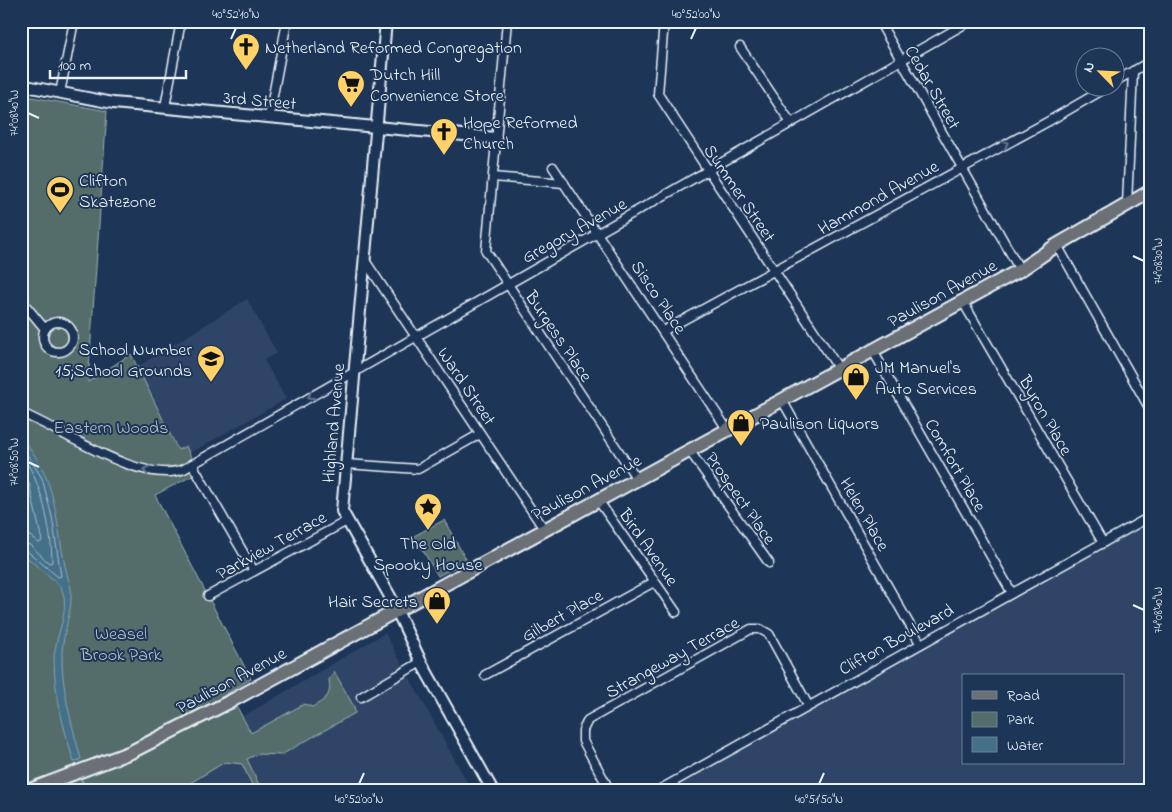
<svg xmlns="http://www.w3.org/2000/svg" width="1172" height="812" font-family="'Indie Flower',sans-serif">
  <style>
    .built { fill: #2e4468; fill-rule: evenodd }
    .green { fill: #546d6a; stroke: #9eafb1 }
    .water { fill: #447089; stroke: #86a4b5 }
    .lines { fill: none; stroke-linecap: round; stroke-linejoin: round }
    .shore { stroke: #a6bdcc; stroke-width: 1 }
    .stream { stroke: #86a4b5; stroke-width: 2.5 }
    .minor-casing { stroke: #e8f1f8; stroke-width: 11 }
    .tertiary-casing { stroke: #e8f1f8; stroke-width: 14 }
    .primary-casing { stroke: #e8f1f8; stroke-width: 16 }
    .minor { stroke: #1d3557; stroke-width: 8 }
    .tertiary { stroke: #1d3557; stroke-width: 10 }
    .primary { stroke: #6a7074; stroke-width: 12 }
    .oneway { stroke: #64778f }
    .ticks { fill: none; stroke: #e8f1f8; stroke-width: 2 }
    .labels { text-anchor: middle; stroke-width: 4; stroke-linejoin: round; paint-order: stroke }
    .poi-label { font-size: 18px; fill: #e8f1f8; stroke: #1d3557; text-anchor: start }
    .street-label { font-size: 18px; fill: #e8f1f8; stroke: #1d3557 }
    .park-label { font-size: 18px; fill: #b4c3c6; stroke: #1d3557 }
    .neatline { fill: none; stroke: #e8f1f8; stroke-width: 2 }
    .ticks-label { font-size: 12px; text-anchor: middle; fill: #e8f1f8 }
  </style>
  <rect width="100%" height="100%" fill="#1d3557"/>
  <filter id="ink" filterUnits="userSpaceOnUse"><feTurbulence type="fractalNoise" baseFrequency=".02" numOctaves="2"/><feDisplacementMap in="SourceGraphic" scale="10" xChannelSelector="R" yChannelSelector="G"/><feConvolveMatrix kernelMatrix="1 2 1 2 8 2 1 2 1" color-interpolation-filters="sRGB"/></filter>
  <g filter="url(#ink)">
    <g class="built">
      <polygon points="247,299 277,353 264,360 286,399 190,453 186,446 179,450 137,367"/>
      <path d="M1151,516V791H663ZM963,676H1123V763H963Z"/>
      <polygon points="385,633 472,791 88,791 242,717"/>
    </g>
    <g class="green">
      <path d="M21,95L107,111L88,382L131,354L178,450L186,446L198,473L155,495L251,679L135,750L237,707L251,733L304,704L312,707C325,700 332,696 329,680L334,671L354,707L355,713L281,755L258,754L247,759L262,791H255L242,764L225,762L177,791H68L64,777L21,791Z"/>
      <polygon points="444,520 467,561 438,576 414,536"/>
    </g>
    <path class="water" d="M21,438C64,485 53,533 71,588C73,611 63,630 62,653C61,688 72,725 81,759L74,762C64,730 54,693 54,660C54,637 72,610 61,588C58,582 29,560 21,552Z"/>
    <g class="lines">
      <g class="shore">
        <polyline points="21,445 42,478 52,517 61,576 58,577 26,550 21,549"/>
        <path d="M21,455C41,477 52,532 52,562L49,563L30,545L21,543"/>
        <polyline points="21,468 29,483 42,541 39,543 30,536 21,535"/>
      </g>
      <polyline class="stream" points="82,781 84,791"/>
      <defs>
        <g id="minor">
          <polyline points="507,21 486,251 637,479"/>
          <polyline points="664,21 658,94 839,369"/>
          <polyline points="879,21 1020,270"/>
          <polyline points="740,47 791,123"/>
          <polyline points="1114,82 1151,61"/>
          <polyline points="60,93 74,21"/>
          <polyline points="165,107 181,21"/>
          <polyline points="269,117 287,21"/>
          <polyline points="553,167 727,429"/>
          <polyline points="493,177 564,183"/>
          <polyline points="1127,204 1133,71"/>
          <polyline points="1057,245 1151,411"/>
          <polyline points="364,259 544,529"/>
          <polyline points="21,300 45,329"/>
          <polyline points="963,302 1103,543"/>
          <circle cx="58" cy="337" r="15"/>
          <polyline points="663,331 1049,121 1106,88"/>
          <polyline points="873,351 1012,593"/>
          <polyline points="782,400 920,643"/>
          <path d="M21,413C64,430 140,486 184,469L970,21"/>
          <polyline points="689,450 769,563"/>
          <polyline points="192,464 254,571"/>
          <polyline points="346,464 418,469 480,434"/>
          <polyline points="598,500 676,612"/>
          <polyline points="208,596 347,521"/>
          <polyline points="485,675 654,582"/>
          <polyline points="361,697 421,662"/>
          <polyline points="610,791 583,741 583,730 588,720 751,629 760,629 769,634 808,705"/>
          <polyline points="657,791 1151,516"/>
        </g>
        <g id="tertiary">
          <polyline points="386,21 342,511 392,600 421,662 493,791"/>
          <polyline points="21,85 113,103 496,138"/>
        </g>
        <polyline id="primary" points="27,791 131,752 233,700 1020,270 1057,245 1151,191"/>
      </defs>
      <use href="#minor" class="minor-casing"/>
      <use href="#tertiary" class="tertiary-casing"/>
      <use href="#primary" class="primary-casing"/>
      <use href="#minor" class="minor"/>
      <use href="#tertiary" class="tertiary"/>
      <use href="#primary" class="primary"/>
    </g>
    <defs><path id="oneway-chevron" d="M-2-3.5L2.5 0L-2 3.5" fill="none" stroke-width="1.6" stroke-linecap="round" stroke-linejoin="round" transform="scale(1.25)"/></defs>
    <g class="oneway">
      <use href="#oneway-chevron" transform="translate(1005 144) rotate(-28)"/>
      <use href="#oneway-chevron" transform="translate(311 396) rotate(150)"/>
      <use href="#oneway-chevron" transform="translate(146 470) rotate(-167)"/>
    </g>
  </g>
  <path class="ticks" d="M231,39L236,28M691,39L696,28M28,113L39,118M1133,256L1144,261M28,462L39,467M1133,605L1144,610M359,784L364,773M819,784L824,773"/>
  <defs>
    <symbol id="church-pin" viewBox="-11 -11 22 30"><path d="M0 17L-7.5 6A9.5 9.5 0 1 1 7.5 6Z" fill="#ffd166" stroke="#1d3557"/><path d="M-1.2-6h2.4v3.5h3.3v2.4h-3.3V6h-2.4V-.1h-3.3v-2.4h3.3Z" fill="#111"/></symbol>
    <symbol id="supermarket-pin" viewBox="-11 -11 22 30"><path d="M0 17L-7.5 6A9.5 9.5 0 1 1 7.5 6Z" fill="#ffd166" stroke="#1d3557"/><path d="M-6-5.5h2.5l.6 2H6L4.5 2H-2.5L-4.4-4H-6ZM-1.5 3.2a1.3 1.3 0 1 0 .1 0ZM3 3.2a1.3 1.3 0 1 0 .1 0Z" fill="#111"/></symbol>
    <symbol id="stadium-pin" viewBox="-11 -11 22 30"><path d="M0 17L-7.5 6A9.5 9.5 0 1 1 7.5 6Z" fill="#ffd166" stroke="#1d3557"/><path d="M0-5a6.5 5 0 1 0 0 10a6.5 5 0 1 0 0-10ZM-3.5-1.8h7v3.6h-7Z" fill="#111"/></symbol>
    <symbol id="school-pin" viewBox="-11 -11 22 30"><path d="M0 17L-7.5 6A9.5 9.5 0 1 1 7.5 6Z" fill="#ffd166" stroke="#1d3557"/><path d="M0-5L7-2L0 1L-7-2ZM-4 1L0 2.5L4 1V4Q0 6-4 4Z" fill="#111"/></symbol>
    <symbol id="shop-pin" viewBox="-11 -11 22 30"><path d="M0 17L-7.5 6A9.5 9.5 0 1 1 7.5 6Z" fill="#ffd166" stroke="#1d3557"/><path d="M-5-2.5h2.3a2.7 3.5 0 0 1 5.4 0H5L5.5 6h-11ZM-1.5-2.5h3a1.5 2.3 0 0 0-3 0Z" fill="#111"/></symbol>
    <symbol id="sight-pin" viewBox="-11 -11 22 30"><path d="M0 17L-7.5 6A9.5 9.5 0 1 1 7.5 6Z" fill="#ffd166" stroke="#1d3557"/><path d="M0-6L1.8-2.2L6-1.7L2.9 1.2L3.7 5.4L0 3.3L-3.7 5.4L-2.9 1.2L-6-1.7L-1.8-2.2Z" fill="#111"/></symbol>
  </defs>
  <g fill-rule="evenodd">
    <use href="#church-pin" x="230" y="31" width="32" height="43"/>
    <use href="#supermarket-pin" x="335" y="68" width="32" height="43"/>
    <use href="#church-pin" x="428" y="116" width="32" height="43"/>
    <use href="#stadium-pin" x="44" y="174" width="32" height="43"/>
    <use href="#school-pin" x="195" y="343" width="32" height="43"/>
    <use href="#shop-pin" x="840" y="361" width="32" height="43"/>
    <use href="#shop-pin" x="725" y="407" width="32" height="43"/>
    <use href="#sight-pin" x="412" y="491" width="32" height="43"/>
    <use href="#shop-pin" x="421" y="585" width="32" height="43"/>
  </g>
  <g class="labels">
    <g class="poi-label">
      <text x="265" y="53">Netherland Reformed Congregation</text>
      <text x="370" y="80">Dutch Hill<tspan x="370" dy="21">Convenience Store</tspan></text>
      <text x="463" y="128">Hope Reformed<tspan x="463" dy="21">Church</tspan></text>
      <text x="79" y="186">Clifton<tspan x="79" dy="21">Skatezone</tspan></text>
      <text x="192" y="355" text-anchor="end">School Number<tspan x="192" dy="21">15;School Grounds</tspan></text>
      <text x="875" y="373">JM Manuel's<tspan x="875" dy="21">Auto Services</tspan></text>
      <text x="760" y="429">Paulison Liquors</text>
      <text x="428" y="549" text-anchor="middle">The Old<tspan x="428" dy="21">Spooky House</tspan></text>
      <text x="418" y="607" text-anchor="end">Hair Secrets</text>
    </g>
    <g class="street-label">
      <text transform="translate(933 87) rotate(60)" y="6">Cedar Street</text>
      <text transform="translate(260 100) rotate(5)" y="6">3rd Street</text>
      <text transform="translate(740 193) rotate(56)" y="6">Summer Street</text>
      <text transform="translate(878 197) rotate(-29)" y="6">Hammond Avenue</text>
      <text transform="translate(574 230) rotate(-29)" y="6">Gregory Avenue</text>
      <text transform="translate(942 293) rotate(-29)" y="6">Paulison Avenue</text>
      <text transform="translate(659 297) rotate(56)" y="6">Sisco Place</text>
      <text transform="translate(559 336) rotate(56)" y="6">Burgess Place</text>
      <text transform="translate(467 386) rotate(56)" y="6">Ward Street</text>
      <text transform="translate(1046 415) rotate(60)" y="6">Byron Place</text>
      <text transform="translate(333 423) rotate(-85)" y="6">Highland Avenue</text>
      <text transform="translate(956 465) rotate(60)" y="6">Comfort Place</text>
      <text transform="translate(586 487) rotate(-28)" y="6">Paulison Avenue</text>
      <text transform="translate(741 498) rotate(55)" y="6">Prospect Place</text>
      <text transform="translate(865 514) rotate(60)" y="6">Helen Place</text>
      <text transform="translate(271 545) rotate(-29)" y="6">Parkview Terrace</text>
      <text transform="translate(649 547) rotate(55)" y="6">Bird Avenue</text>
      <text transform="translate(562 615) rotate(-29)" y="6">Gilbert Place</text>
      <text transform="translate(896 639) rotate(-29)" y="6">Clifton Boulevard</text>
      <text transform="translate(672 657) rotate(-29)" y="6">Strangeway Terrace</text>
      <text transform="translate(231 680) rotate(-28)" y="6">Paulison Avenue</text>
    </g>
    <g class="park-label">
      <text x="111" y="433">Eastern Woods</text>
      <text x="121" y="639">Weasel<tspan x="121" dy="21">Brook Park</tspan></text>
    </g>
  </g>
  <rect width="1172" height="812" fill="none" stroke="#1d3557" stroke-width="55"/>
  <rect x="962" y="674" width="162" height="90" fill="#1d3557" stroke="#6e8097"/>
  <rect x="972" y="691" width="25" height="8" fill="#6a7074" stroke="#6e8097"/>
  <text x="1007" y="700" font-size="15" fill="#e8f1f8">Road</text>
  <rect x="972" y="712" width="25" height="15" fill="#546d6a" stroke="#6e8097"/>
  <text x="1007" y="724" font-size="15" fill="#e8f1f8">Park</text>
  <rect x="972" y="737" width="25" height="15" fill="#447089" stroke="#6e8097"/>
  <text x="1007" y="750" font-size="15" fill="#e8f1f8">Water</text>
  <g transform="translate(1100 72) rotate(294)"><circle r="24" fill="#1d3557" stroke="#6e8097"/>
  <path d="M0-4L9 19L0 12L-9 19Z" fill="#ffd166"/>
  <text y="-8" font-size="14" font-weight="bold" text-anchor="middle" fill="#e8f1f8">N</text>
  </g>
  <path d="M50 70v8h136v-8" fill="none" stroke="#e8f1f8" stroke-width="2.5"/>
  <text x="58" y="70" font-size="15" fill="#e8f1f8" stroke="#1d3557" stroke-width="4" paint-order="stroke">100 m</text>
  <rect x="28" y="28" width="1116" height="756" class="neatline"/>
  <g class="ticks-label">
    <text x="236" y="18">40°52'10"N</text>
    <text x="696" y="18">40°52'00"N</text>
    <text transform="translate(14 113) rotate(-90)" y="4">74°08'40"W</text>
    <text transform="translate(1158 261) rotate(-90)" y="4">74°08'30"W</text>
    <text transform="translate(14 462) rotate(-90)" y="4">74°08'50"W</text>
    <text transform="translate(1158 610) rotate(-90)" y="4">74°08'40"W</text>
    <text x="359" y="803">40°52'00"N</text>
    <text x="819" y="803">40°51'50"N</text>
  </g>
</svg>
